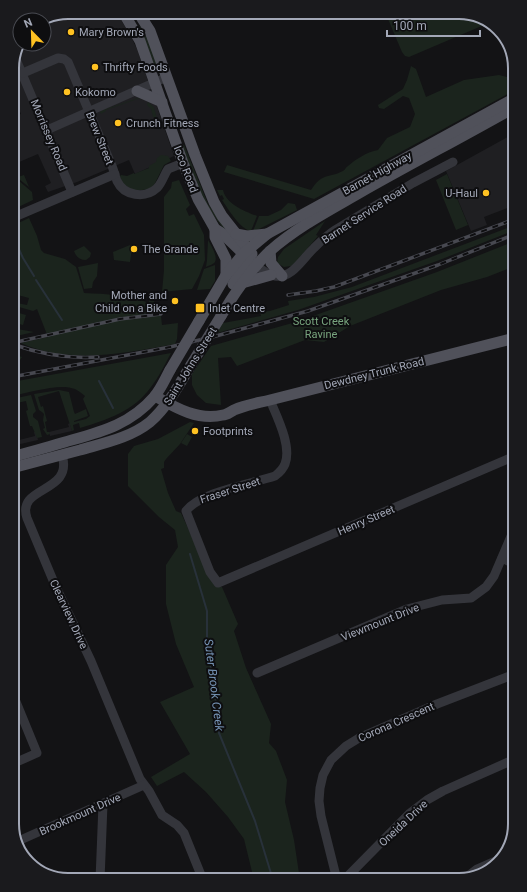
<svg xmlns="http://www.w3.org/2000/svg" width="527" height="892" font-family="Roboto,sans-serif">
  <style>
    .built { fill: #1f1f22 }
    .green { fill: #1b241d }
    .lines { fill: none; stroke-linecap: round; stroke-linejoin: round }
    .stream { stroke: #28313a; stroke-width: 2 }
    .minor { stroke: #34353b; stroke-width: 9 }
    .major { stroke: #50515a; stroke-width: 11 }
    .rail-casing { stroke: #474850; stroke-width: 3.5 }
    .rail { stroke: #0e0e10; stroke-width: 2; stroke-dasharray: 6; stroke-linecap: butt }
    .major-bridge { stroke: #50515a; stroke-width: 11 }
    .poi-dot { fill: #ffc222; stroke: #0e0e10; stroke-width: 1.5 }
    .labels { text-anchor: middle; stroke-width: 4; stroke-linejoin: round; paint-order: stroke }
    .poi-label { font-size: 11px; fill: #a3a8b7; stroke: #0e0e10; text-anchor: start }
    .street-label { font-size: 11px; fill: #a3a8b7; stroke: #0e0e10 }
    .park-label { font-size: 11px; fill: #78a47e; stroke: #0e0e10 }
    .water-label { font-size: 12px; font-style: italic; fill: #7694b6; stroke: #0e0e10 }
    .rim { fill: none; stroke: #a3a8b7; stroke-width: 2 }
  </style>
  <rect width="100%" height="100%" fill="#131315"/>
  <g class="built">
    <polygon points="68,12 116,12 129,33 137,49 174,156 135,174 129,160 77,182 48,192 45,186 51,183 38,154 12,165 12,118 21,114 12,93 12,64 21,44 44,44 44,22"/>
    <polygon points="515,133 515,205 484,217 487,225 471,231 446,171"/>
    <polygon points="70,423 72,431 50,436 49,432 69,427 68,424"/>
    <polygon points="34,432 36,432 38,440 16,445 15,441 35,436"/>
  </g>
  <g class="green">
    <polygon points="385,12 463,12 491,22 409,57 405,56 402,52"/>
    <polygon points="140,26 150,44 158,64 154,65 143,35 138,27"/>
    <path d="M411,66L416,69L426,97L464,80L499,75L515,79V90L314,199L224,172L227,165L311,190C323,172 327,179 343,171C346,169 345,168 348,166C356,159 367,152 378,150L387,138L410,127L415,114L409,98L403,96L384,109L379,108L378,105L403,89L407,80Z"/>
    <polygon points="143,97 106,110 106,111 101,114 100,111 138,98"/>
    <polygon points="148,102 154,107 157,119 153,117 151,109 147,105"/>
    <path d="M182,145H184L208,204L225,228L224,229C202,203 194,177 182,145Z"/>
    <polygon points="161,155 168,156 171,161 164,165 154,185 149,189 135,191 122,184 120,176 121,175 127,176 134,173 134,174 149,168 149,166 156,162 157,158"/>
    <path d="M12,165L18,177L24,175L29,187C22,181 12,176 12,165Z"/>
    <polygon points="447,174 468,225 456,230 436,180"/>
    <polygon points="12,175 32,192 33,200 12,210"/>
    <polygon points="179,180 190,205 186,209 189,216 194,214 204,235 205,260 199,276 192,289 162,292 164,270 164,197 171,188 172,182"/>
    <path d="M217,190H223C226,204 244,211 257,216L251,231C241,230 228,209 222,200L224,199L222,195L220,196Z"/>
    <polygon points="288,203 295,204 297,210 259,229 253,231 259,216 268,216 281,210"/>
    <path d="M29,218L37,236L41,250L44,253L65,259L76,267L84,293C106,294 129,295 149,303V292H153L155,309L160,308L162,325L178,323L177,339L175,344C125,353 69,365 21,343L48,337L37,309L33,311L12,305V302L27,305L29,298L14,294L12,298V226Z"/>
    <polygon points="325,221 316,235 318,236 295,263 291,266 284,267 277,263 278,257 284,249"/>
    <polygon points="515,225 515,230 437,261 298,310 217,333 223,323 261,316 260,312 270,311 289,305 288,301 314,297 352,287"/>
    <path d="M208,240C211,245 218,256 215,262C214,264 208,266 206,267L207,260Z"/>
    <polygon points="515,241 515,266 487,277 441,290 350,326 324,342 305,340 237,366 231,357 218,358 221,405 206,403 197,395 192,385 192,374 211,346 296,322 437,272"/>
    <polygon points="130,245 132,248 130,262 114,260 113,252"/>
    <path d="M84,246L91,253L90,257L86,260C80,260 76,257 74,251Z"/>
    <polygon points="98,263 97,276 93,282 92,288 84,289 78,267"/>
    <polygon points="215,265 215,281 210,289 197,290 204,269"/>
    <polygon points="12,311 26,315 23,325 12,322"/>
    <polygon points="12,328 34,332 12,337"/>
    <path d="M171,353C165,364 159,377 151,387C134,411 107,420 80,428L79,423L73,425L74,430L72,431L59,391L38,397L41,407L43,406L47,421L45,422L47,432H49L50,434L47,435L43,429L45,428L43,420L44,414L42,412L39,410L34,394L59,390L69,392L74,412L75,414L86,409L88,416L74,421V422L86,419L90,416L83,399L85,396C80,392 77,389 71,388C58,384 27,393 12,396V382Z"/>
    <polygon points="12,354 22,357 16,366 12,369"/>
    <polygon points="31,395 36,411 33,414 33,417 38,421 42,437 37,438 32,426 30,426 26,411 28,410 26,401 12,404 12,399"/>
    <polygon points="190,422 194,423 180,444 166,459 164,462 164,468 161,469 168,493 176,511 181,513 214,585 222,587 238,624 234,631 246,668 271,724 269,743 276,751 287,780 285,802 294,840 300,880 254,880 244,839 228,817 206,792 184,772 157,786 151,777 190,754 160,702 194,687 176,644 166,604 166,565 178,547 175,530 159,517 128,486 128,454 134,446 158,439"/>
    <polygon points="187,434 192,437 187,446 181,443"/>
  </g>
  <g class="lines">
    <g class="stream">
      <polyline points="12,234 23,258 34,276"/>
      <polyline points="36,280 62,320"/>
      <polyline points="99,381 113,408"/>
      <polyline points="190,554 207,611 207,649 214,682 219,733 255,821 273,880"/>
    </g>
    <g class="minor">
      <polyline points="15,57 72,192"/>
      <path d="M23,73L58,58L64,59L68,62L112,166C114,171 115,176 117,181C124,196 145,199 157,188C162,183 164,175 168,169L183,163"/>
      <polyline points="47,130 167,77"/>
      <polyline points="12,218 115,174"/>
      <path d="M256,266C262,269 268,275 275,276C292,279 303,258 314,248C321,241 327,235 335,230L413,183L453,162"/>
      <path d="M270,400C277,417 292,446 285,464C283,469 279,473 275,476C251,484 200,492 186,511L210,572L218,583L515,456"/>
      <path d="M62,455C74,494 16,485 27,518L55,585L91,661L140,779L149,791L162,815L177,825L184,833L203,880"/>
      <polyline points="502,558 510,562 515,562"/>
      <polyline points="257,673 407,609 442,600 471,598 486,587 494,576 515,527"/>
      <polyline points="12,764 37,753 12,692"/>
      <polyline points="16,842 144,785"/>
      <polyline points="464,879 477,869 502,858"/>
      <polyline points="100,880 103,804"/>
      <polyline points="337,880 321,816 319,801 320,788 323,775 331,760 346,746 359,738 437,704 515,674"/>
      <polyline points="344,880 410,813 427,800 443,791 515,759"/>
    </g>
    <g class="major">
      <polyline points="123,12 140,41 183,163 198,199 215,229 223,234 256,266"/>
      <polyline points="138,12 150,31 195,155 214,202 222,216 252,254"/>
      <polyline points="137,91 162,102"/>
      <polyline points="215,229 215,237 226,259 226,275"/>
      <polyline points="236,234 247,236 267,234"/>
      <polyline points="270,251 271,263 282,276"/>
      <polyline points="242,283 271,275"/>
      <polyline points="233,284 247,262 249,252"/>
      <path d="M221,316C235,292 250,270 270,251C297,227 330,210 361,192C412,163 464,136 515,107"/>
      <polyline points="199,321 226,275 243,254 267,234 515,98"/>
      <path d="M155,396C176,408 198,421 223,415C227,415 230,412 234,410C245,405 258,403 270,400L515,338"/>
      <path d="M12,457C30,452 48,447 65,442C100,432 130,425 154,397C161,389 165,379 170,370"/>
      <path d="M12,468C35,462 57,456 80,450C104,443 130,438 150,422C168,406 179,385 191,365"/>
    </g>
    <defs>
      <g id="rail">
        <polyline points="288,295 316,291 334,287 515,219"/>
        <polyline points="12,343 120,319 161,314"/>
        <path d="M12,344C40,354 69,359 98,357"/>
        <polyline points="12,377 170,347 216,336 308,311 438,265 515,234"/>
      </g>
    </defs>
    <use href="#rail" class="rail-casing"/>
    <use href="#rail" class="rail"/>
    <g class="major-bridge">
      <polyline points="191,365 221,316"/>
      <polyline points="170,370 199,321"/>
    </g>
  </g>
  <g class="poi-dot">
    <circle cx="71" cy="32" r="4"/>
    <circle cx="95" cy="67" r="4"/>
    <circle cx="67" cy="92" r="4"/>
    <circle cx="118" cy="123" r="4"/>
    <circle cx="486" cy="193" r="4"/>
    <circle cx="134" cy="249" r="4"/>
    <circle cx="175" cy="301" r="4"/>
    <rect x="195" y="303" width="10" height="10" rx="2"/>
    <circle cx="195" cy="431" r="4"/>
  </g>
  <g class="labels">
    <g class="poi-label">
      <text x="79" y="36">Mary Brown's</text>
      <text x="103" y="71">Thrifty Foods</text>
      <text x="75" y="96">Kokomo</text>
      <text x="126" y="127">Crunch Fitness</text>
      <text x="478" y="197" text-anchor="end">U-Haul</text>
      <text x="142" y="253">The Grande</text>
      <text x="167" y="299" text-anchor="end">Mother and<tspan x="167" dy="13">Child on a Bike</tspan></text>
      <text x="209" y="312">Inlet Centre</text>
      <text x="203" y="435">Footprints</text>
    </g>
    <g class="street-label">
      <text transform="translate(49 135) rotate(67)" y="4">Morrissey Road</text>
      <text transform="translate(100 138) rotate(68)" y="4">Brew Street</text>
      <text transform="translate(186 169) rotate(69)" y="4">Ioco Road</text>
      <text transform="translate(377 173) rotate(-29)" y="4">Barnet Highway</text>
      <text transform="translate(364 214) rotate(-33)" y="4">Barnet Service Road</text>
      <text transform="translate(190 366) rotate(-58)" y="4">Saint Johns Street</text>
      <text transform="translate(374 373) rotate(-14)" y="4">Dewdney Trunk Road</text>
      <text transform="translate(230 490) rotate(-18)" y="4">Fraser Street</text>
      <text transform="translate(366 520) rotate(-23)" y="4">Henry Street</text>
      <text transform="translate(69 614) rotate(65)" y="4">Clearview Drive</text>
      <text transform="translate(380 622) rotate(-22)" y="4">Viewmount Drive</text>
      <text transform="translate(396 722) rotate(-24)" y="4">Corona Crescent</text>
      <text transform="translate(80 814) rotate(-24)" y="4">Brookmount Drive</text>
      <text transform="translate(403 823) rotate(-43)" y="4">Oneida Drive</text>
    </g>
    <g class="park-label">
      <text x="321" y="325">Scott Creek<tspan x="321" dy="13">Ravine</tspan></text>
    </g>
    <g class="water-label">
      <text transform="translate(214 685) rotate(83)" y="4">Suter Brook Creek</text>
    </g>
  </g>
  <path d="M0 0H527V892H0ZM68 19H459A49 49 0 0 1 508 68V824A49 49 0 0 1 459 873H68A49 49 0 0 1 19 824V68A49 49 0 0 1 68 19Z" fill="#1a1a1d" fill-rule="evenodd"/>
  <path class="rim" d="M68 19H459A49 49 0 0 1 508 68V824A49 49 0 0 1 459 873H68A49 49 0 0 1 19 824V68A49 49 0 0 1 68 19Z"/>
  <g transform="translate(32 32) rotate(337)"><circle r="19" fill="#0e0e10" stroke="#4a4c53"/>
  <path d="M0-3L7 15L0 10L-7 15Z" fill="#ffc222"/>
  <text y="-6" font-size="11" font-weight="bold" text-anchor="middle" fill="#a3a8b7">N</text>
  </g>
  <path d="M387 30v6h93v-6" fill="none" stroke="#a3a8b7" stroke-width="2"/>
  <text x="393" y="30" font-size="12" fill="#a3a8b7" stroke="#0e0e10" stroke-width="3" paint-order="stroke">100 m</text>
</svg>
